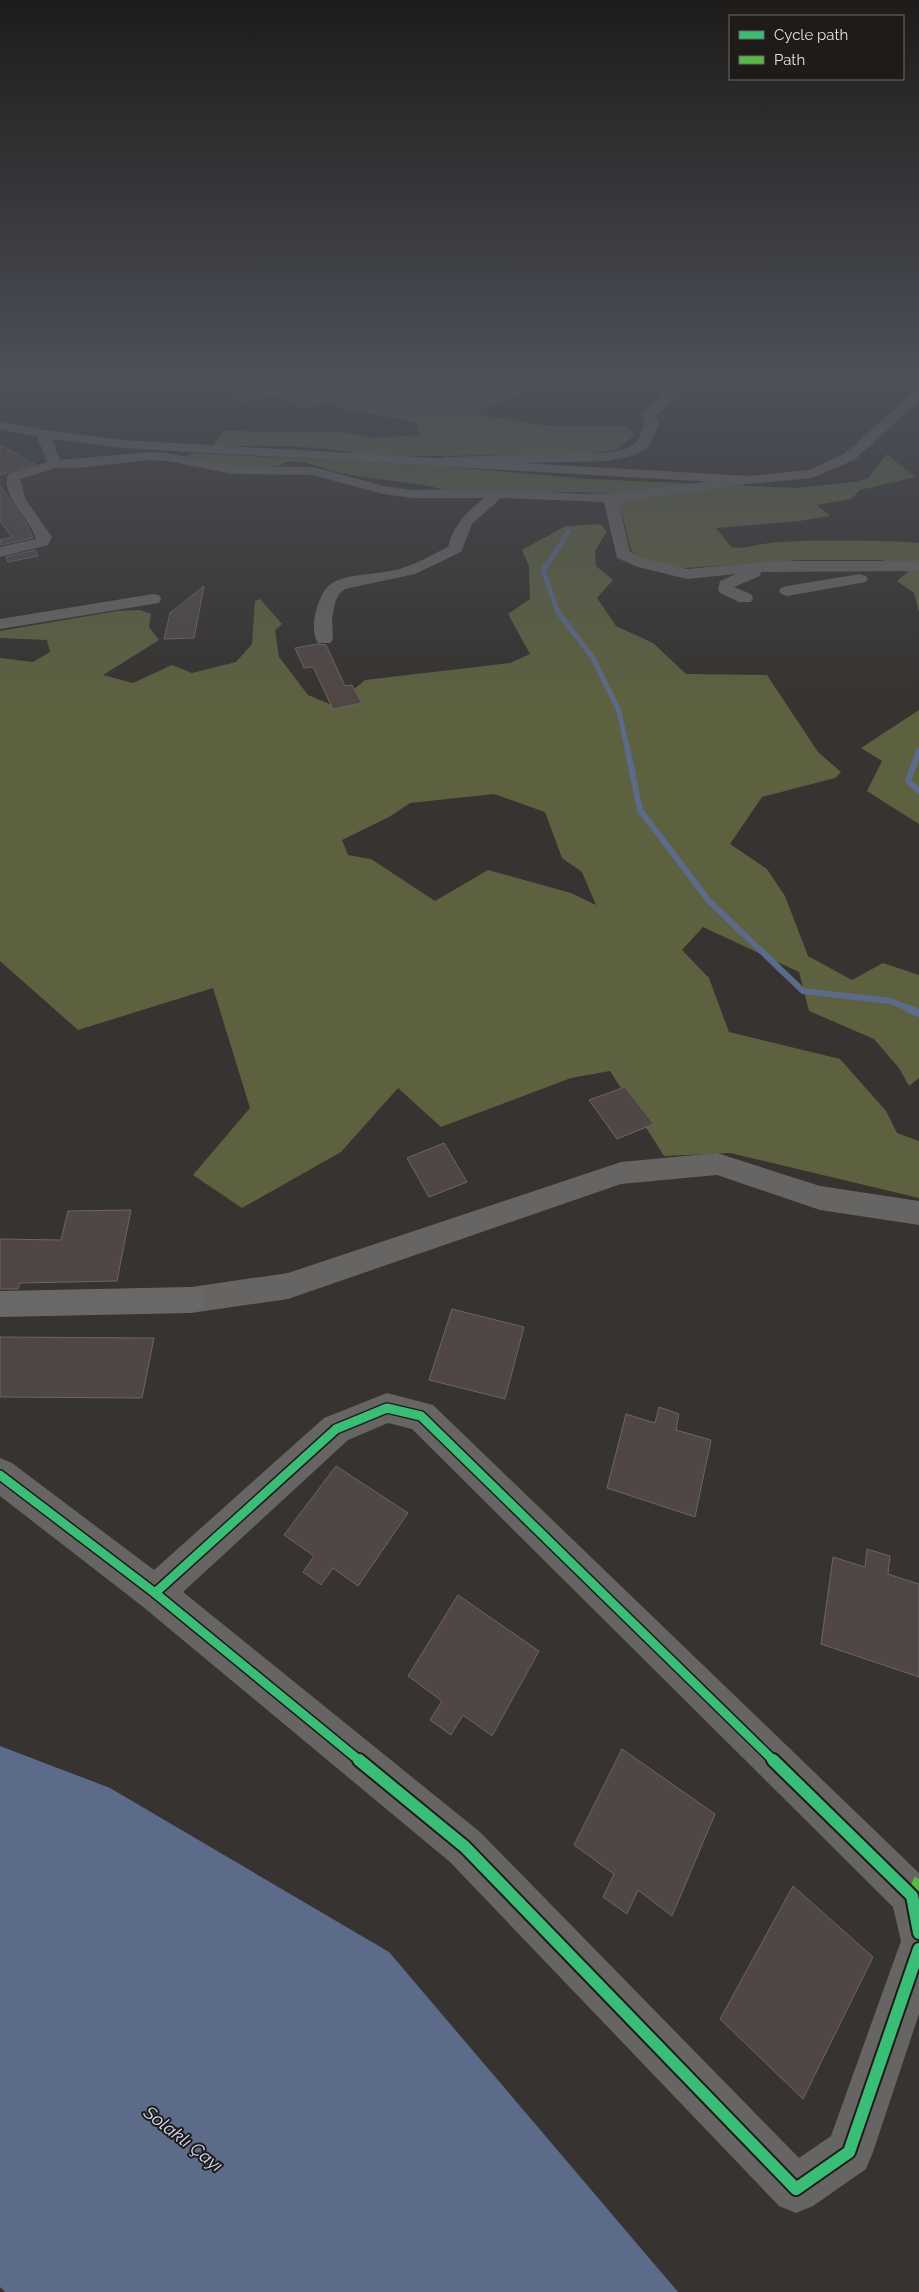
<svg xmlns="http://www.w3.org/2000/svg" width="919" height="2292" font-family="Raleway,sans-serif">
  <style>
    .forest { fill: #5d6140; fill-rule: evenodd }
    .water { fill: #5d6b8a }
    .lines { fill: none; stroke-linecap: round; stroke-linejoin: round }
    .stream-far3 { stroke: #5d6b8a; stroke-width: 4 }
    .stream-far2 { stroke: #5d6b8a; stroke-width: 5 }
    .stream-far1 { stroke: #5d6b8a; stroke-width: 6 }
    .stream { stroke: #5d6b8a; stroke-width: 8 }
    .building { fill: #504745; stroke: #6a6664 }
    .street { fill: #676563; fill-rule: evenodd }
    .secondary { fill: #6a6866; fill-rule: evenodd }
    .quiet-far1 { stroke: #58b947; stroke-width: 3; stroke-dasharray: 6 3; stroke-linecap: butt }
    .quiet { stroke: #58b947; stroke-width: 10; stroke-dasharray: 21 10; stroke-linecap: butt }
    .cycleway-far1-casing { stroke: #1e1b18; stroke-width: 12 }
    .cycleway-casing { stroke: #1e1b18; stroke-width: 16 }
    .cycleway-far1 { stroke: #3abd76; stroke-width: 9 }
    .cycleway { stroke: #3abd76; stroke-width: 12 }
    .labels { text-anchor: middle; stroke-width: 4; stroke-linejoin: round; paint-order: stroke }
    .near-water-label { font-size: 18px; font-style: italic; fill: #d5e1f8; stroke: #1e1b18 }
  </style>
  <rect width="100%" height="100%" fill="#363330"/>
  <g class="forest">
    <polygon points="245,378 549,378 512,399 482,408 479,415 542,425 627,426 635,435 616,450 580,455 373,456 330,449 286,446 213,446 223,431 343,432 373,438 420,435 416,422 345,409 329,403 304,408 272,396 239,403 221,388"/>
    <path d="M192,453L439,466L588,479L797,488L854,482L868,478L887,454L915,477L860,490L851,499L817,505L830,516L799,521L716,528L731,547C748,550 763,542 780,542C827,540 873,540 919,543V612L914,593L897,581L908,572L882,560H801L685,568L651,563L632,552C625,532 624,510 612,493L445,490C413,481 379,481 346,474C327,471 307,459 287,462C283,463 280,466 276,466C253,471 206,466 185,457Z"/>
    <path d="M600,524L607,531L595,551L596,566L613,580L597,598L616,626L653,643L686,674L767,675L818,752L841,772L835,778L762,797L730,844L767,869L785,896L808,956L852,980L883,963L919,975V1078L909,1086L899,1068L874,1039L809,1011L799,972L703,927L682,950L709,978L729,1032L840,1059L886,1111L897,1133L919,1141V1198L730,1153L664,1156L610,1071L571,1078L441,1127L398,1088L341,1152L242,1208L193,1175L250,1108L213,988L78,1030L0,961V658L33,662L50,652L47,640L0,638V631L117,611L140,610L151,614L149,627L159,640L103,675L133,683L172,665L192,673L236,662L252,644L255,601L260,599L282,624L275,630L279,657L308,695L334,706L365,680L510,663L530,654L508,614L530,599L529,566L522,550L566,526ZM494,794L545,812L562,858L582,872L596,905L571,893L488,870L435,901L371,859L348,855L342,840L389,817L410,803Z"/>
    <polygon points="919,710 919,824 867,791 882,761 861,748"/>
  </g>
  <polygon class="water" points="0,1746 110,1788 389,1952 678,2292 5,2292 0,2287"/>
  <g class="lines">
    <polyline class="stream-far3" points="562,542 569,531"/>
    <polyline class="stream-far2" points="563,541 543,570 558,612 593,658 619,711 627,748"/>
    <g class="stream-far1">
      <polyline points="627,747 640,810 709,901 803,991 891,1001 912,1010"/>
      <polyline points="919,751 908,781 919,791"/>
    </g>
    <polyline class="stream" points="909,1009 919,1013"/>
  </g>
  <g class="building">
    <polygon points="0,445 35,464 0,475"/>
    <polygon points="0,485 27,525 33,538 1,545 0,540 12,537 0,521"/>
    <polygon points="35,550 38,556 8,562 6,557"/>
    <polygon points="204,586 194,638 164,639 170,613"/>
    <polygon points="317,644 326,645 345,686 352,685 362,703 333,709 313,667 304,668 295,648"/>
    <polygon points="625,1087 654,1124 617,1139 589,1100"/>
    <polygon points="444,1143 467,1182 429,1197 407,1158"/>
    <polygon points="131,1210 117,1281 20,1283 18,1289 0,1289 0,1239 61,1240 68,1211"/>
    <polygon points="452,1309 524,1327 505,1399 429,1380"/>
    <polygon points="0,1337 154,1338 142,1398 0,1397"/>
    <polygon points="659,1407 679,1414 676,1430 711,1440 695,1517 607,1488 626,1414 655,1423"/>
    <polygon points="336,1466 408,1513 358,1586 333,1568 321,1585 303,1572 314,1556 284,1535"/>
    <polygon points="867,1549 890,1556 888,1574 919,1584 919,1677 821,1644 833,1557 865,1567"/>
    <polygon points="458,1595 539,1651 492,1736 463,1715 451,1735 430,1720 442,1701 408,1676"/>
    <polygon points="622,1749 715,1814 672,1916 638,1890 627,1914 603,1897 614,1874 574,1845"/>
    <polygon points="793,1886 873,1957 803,2099 720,2019"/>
  </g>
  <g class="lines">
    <g class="street">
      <path d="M319,378L396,382L472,378L470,381C422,393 369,393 321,381Z"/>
      <path d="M685,378H699L655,416L659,422L649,447L635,455L608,461L444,465L437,461L444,457L608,453C635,447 636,448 645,422L642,415L643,412Z"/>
      <path d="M43,430L50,434L60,460L148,452L168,453L232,466L313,467L384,486L412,490L498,489L582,494L621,493L750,476L755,477L757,480L755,483L625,501L619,504L630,552L649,560L687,569L775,561H919V571L761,572L760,576L734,587L751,594L753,598L751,602H739L720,593L718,590L720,581L736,574L687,579L638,567L617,558L604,502L501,498L472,524L461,552L415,574L345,589L339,594L335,603L332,618L333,639L330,643H318C308,629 318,592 332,583C349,573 376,575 395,570C414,566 431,555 448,547C454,524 467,512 484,498H412L383,494L313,475L232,474L168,461L148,460L78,468H56L20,479L26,500L52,537L48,545L0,557V547L36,539C32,521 0,496 8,474L47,462L36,434Z"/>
      <polygon points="860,574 866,576 868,579 866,582 787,596 781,594 779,591 781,588 787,586"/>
      <polygon points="153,594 159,595 161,599 159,603 0,629 0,619"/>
      <polygon points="717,1153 820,1186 919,1201 919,1225 820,1210 717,1175 621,1184 288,1299 191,1313 180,1309 176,1300 180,1291 191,1287 288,1273 621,1162"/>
      <path d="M387,1393L433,1405L919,1873V2014L873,2152L866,2169L813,2206L796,2213L779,2206L450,1862L142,1606L0,1496V1458L12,1463L154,1570L324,1418ZM388,1423L412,1429L893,1907L901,1941L831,2136L799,2158L480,1832L183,1592L348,1440Z"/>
    </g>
    <g class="secondary">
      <polygon points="919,390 919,401 854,460 812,478 750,484 122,448 43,438 0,429 0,421 43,430 122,440 750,476 809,470 844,454 915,391"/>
      <polygon points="191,1287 202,1291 206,1300 202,1309 191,1313 0,1317 0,1291"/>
    </g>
    <polyline class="quiet-far1" points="438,378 448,382"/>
    <polyline class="quiet" points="912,1896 919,1879"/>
    <defs>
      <g id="cycleway-far1">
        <polyline points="0,1475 155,1593 360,1761"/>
        <polyline points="155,1593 336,1429 387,1408 421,1416 774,1761"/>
      </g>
      <g id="cycleway">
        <polyline points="359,1760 465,1847 796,2189 849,2152 919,1949"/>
        <polyline points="773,1760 912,1896 919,1933"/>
      </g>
    </defs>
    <use href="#cycleway-far1" class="cycleway-far1-casing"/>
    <use href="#cycleway" class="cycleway-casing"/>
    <use href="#cycleway-far1" class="cycleway-far1"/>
    <use href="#cycleway" class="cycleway"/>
  </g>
  <linearGradient id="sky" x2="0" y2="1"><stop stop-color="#1e1c1a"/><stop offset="0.54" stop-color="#4c5059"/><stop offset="1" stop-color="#4c5059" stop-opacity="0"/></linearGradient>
  <rect width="919" height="699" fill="url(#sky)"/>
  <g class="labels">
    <g class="near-water-label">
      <text transform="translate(183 2139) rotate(38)" y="6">Solaklı Çayı</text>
    </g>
  </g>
  <rect x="729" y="15" width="175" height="65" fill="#1e1b18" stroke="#6e6a67"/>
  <rect x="739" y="31" width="25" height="8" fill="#3abd76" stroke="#6e6a67"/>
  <text x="774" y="40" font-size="15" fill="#e6e1dd">Cycle path</text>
  <rect x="739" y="56" width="25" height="8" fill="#58b947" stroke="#6e6a67"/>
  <text x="774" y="65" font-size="15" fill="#e6e1dd">Path</text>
</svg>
